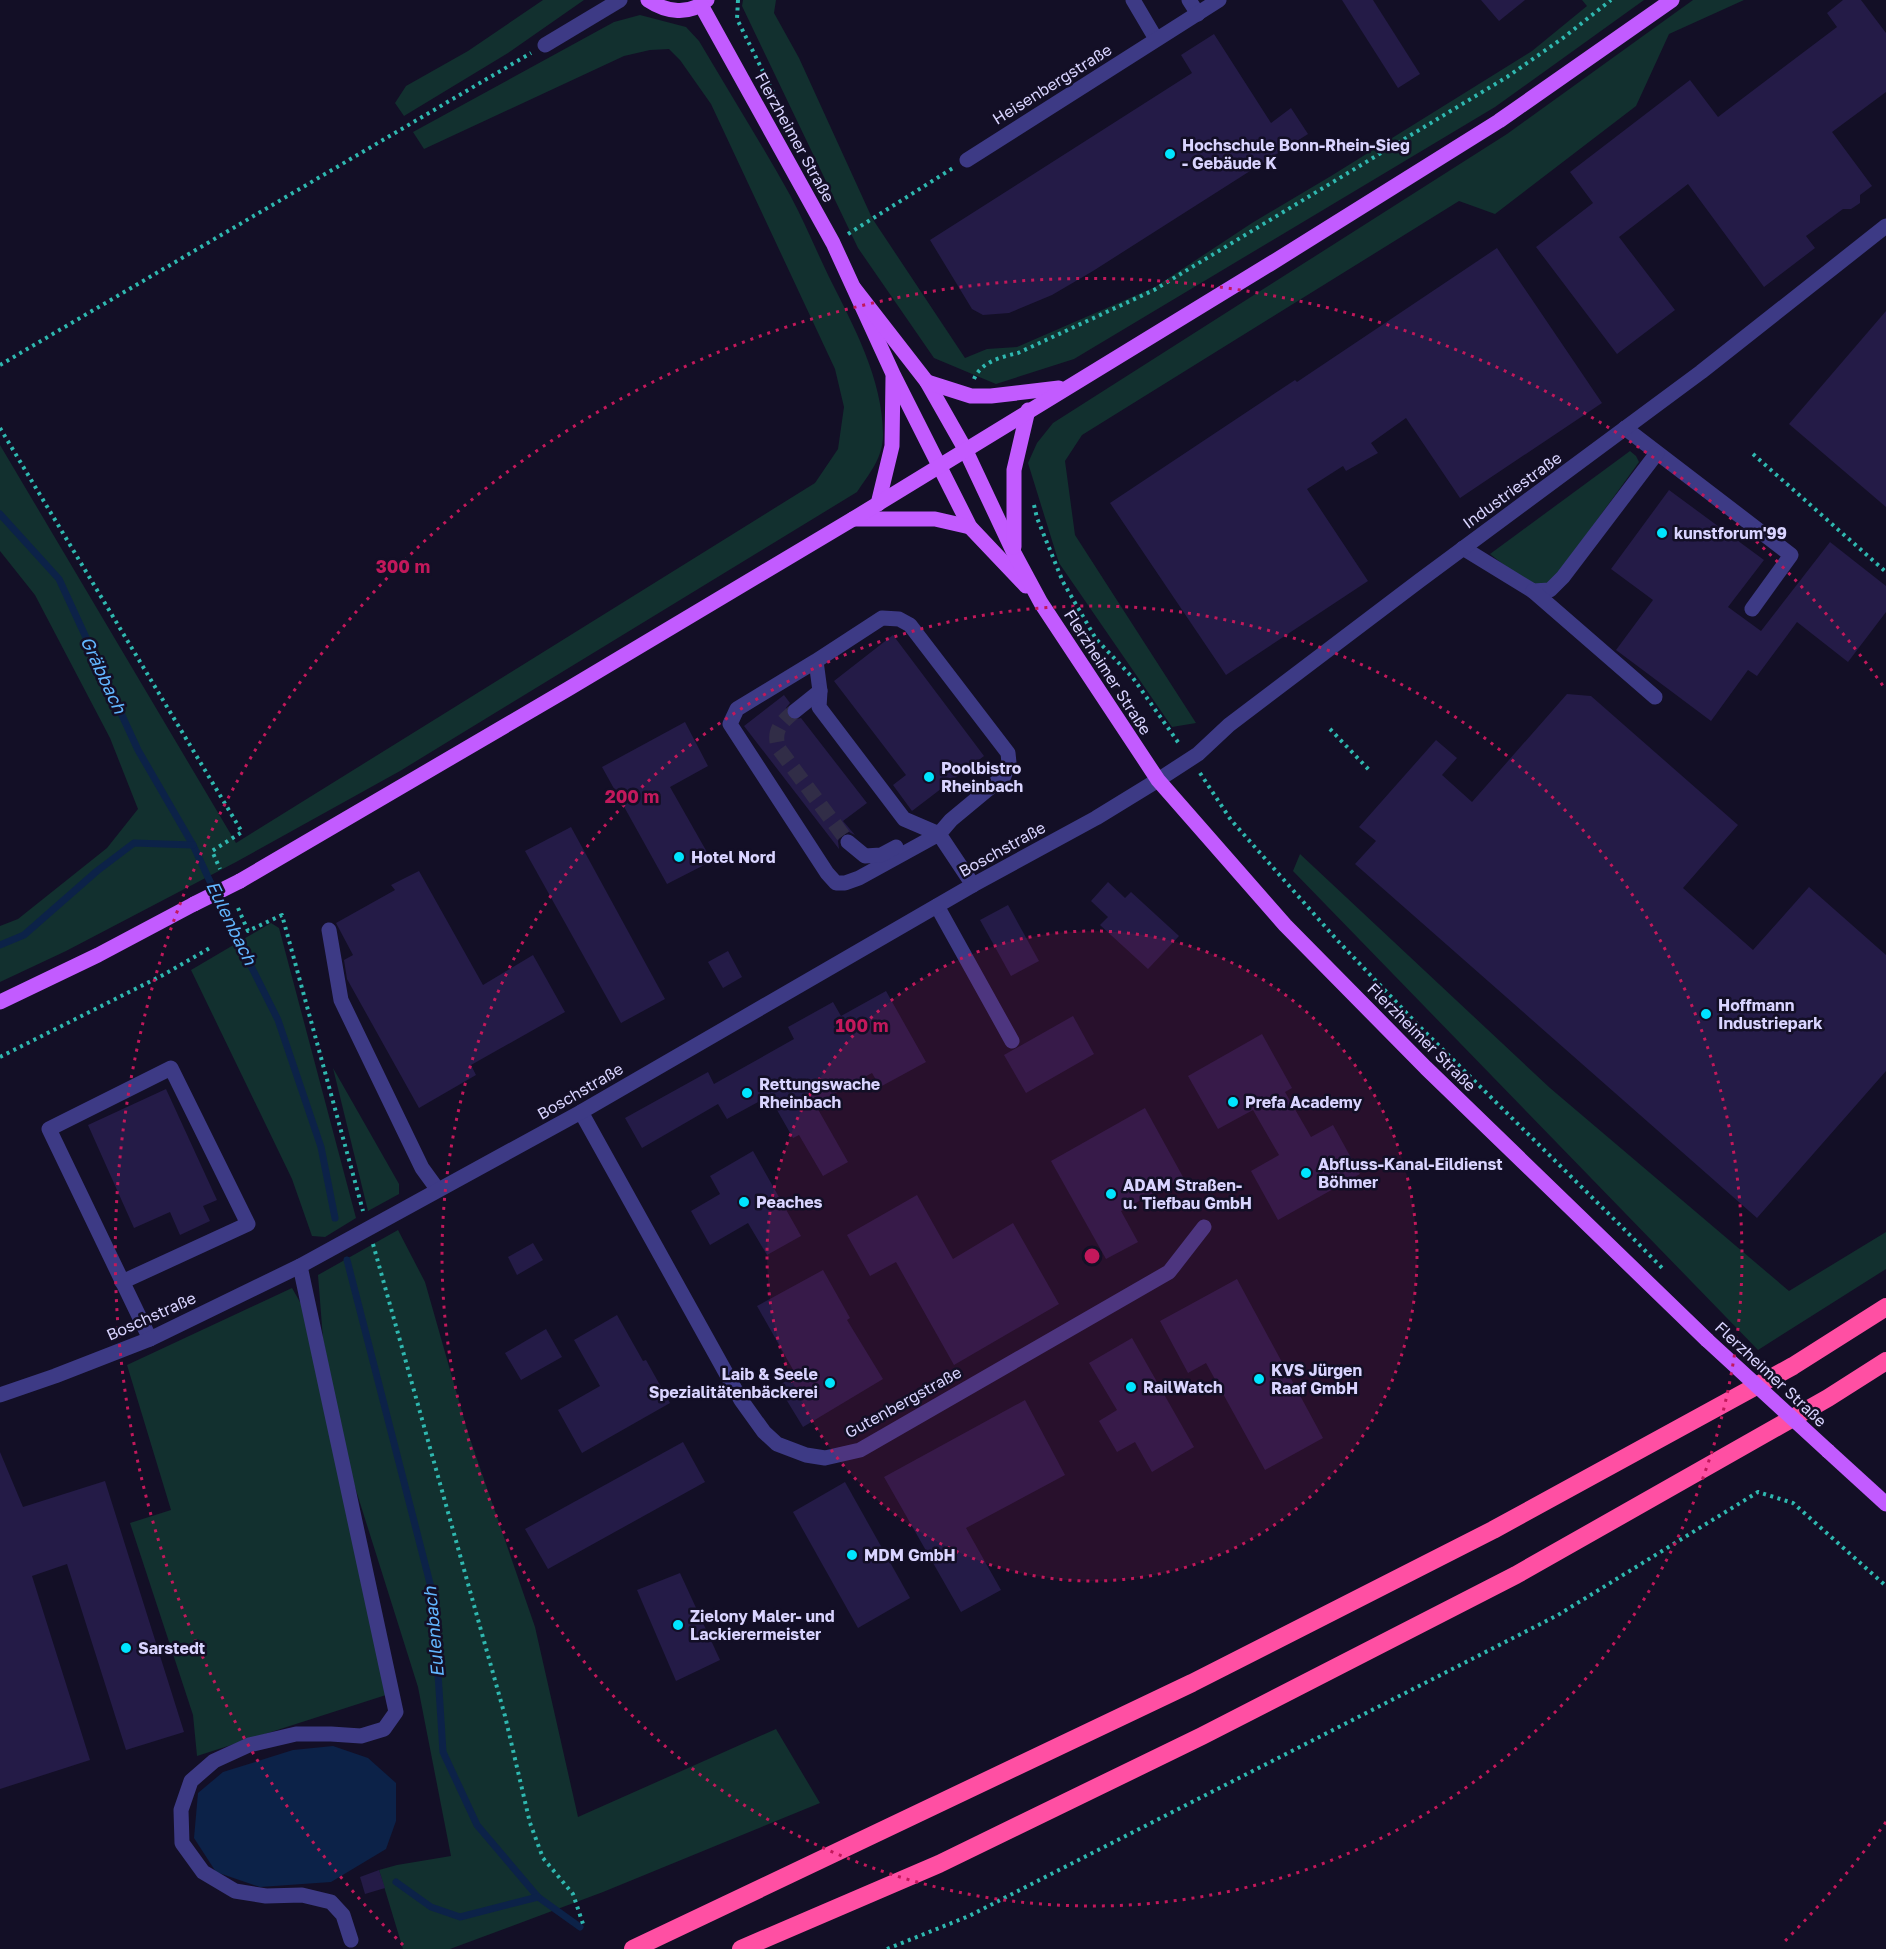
<svg xmlns="http://www.w3.org/2000/svg" width="1886" height="1949" font-family="'Golos Text',sans-serif">
  <style>
    .green { fill: #12302f }
    .water { fill: #0c2248 }
    .lines { fill: none; stroke-linecap: round; stroke-linejoin: round }
    .stream { stroke: #0c2248; stroke-width: 7 }
    .building { fill: #241b47 }
    .minor-tunnel { stroke: #312d47; stroke-width: 15; stroke-dasharray: 15 8; stroke-linecap: butt }
    .path { stroke: #2fb8b0; stroke-width: 4; stroke-dasharray: 3 4.5; stroke-linecap: butt }
    .minor { stroke: #3d3a85; stroke-width: 15 }
    .major { stroke: #c25bff; stroke-width: 15 }
    .highway { stroke: #ff4fa3; stroke-width: 18 }
    .major-bridge { stroke: #c25bff; stroke-width: 15 }
    .ring { fill: none; stroke: #c2185b; stroke-width: 3; stroke-dasharray: 3 6 }
    .poi-dot { fill: #00e5ff; stroke: #130f26; stroke-width: 2 }
    .labels { text-anchor: middle; stroke-width: 5; stroke-linejoin: round; paint-order: stroke }
    .street-label { font-size: 16px; fill: #d9d4ff; stroke: #130f26 }
    .poi-label { font-size: 16px; font-weight: bold; fill: #d9d4ff; stroke: #130f26; text-anchor: start }
    .water-label { font-size: 18px; font-style: italic; fill: #62b6ff; stroke: #130f26 }
    .centre { fill: #c2185b; stroke: #130f26; stroke-width: 3 }
    .ring-label { font-size: 18px; text-anchor: middle; font-weight: bold; fill: #c2185b; stroke: #130f26; stroke-width: 5; stroke-linejoin: round; paint-order: stroke }
  </style>
  <rect width="100%" height="100%" fill="#130f26"/>
  <g class="green">
    <polygon points="543,0 584,0 508,53 404,116 395,103 406,86 468,51"/>
    <polygon points="743,0 776,0 774,13 799,58 872,218 965,358 987,349 1017,347 1155,287 1252,223 1331,176 1532,51 1587,6 1582,0 1644,0 1495,107 1074,359 996,384 934,358 858,248 742,6"/>
    <polygon points="1693,0 1744,0 1669,34 1636,106 1495,214 1459,201 1082,435 1065,461 1075,535 1196,723 1172,727 1059,563 1028,463 1037,443 1053,423 1507,134"/>
    <path d="M640,15L686,27L699,41C729,92 761,143 790,195C804,221 816,250 829,277C853,325 883,379 883,435C883,458 869,474 857,492L400,771L236,862L66,951L0,982V926L18,919L107,848L138,809L110,738L35,595L0,551V445L236,843L815,483L838,449L844,407L835,369L711,104L680,60L669,49L650,50L624,56L424,149L413,132L614,22Z"/>
    <polygon points="1630,451 1636,456 1639,462 1550,585 1533,588 1490,554"/>
    <polygon points="1300,854 1550,1088 1789,1291 1886,1232 1886,1269 1758,1350 1293,871"/>
    <polygon points="271,923 279,928 356,1218 325,1237 312,1236 292,1179 191,970"/>
    <polygon points="333,1068 399,1184 399,1194 368,1211"/>
    <polygon points="398,1230 425,1282 468,1433 535,1627 578,1817 776,1729 820,1803 603,1892 450,1949 403,1949 379,1870 397,1865 451,1856 418,1687 349,1468 323,1339 318,1275"/>
    <polygon points="292,1288 308,1316 386,1695 197,1756 193,1715 130,1523 171,1510 127,1365"/>
  </g>
  <polygon class="water" points="333,1746 368,1758 396,1783 396,1821 386,1849 331,1882 260,1887 216,1872 194,1838 198,1793 223,1772 293,1750"/>
  <g class="lines">
    <g class="stream">
      <polyline points="0,514 59,579 138,750 193,845 228,920 278,1020 321,1147 335,1218"/>
      <polyline points="0,945 24,935 97,871 134,843 193,845"/>
      <polyline points="347,1260 433,1595 443,1752 477,1825 538,1897 580,1927"/>
      <polyline points="396,1882 431,1907 460,1917 538,1897"/>
    </g>
  </g>
  <g class="building">
    <polygon points="1342,0 1373,0 1420,74 1398,88"/>
    <polygon points="1481,0 1525,0 1499,21"/>
    <polygon points="1843,0 1861,0 1886,33 1886,92 1832,132 1872,186 1860,195 1860,203 1851,209 1843,209 1806,236 1815,248 1764,287 1688,184 1619,237 1675,310 1617,354 1536,247 1593,203 1570,172 1690,80 1718,117 1837,27 1827,13"/>
    <polygon points="1214,34 1271,123 1291,108 1308,134 1093,271 1052,295 1009,313 983,315 972,309 930,240 1192,73 1181,55"/>
    <polygon points="1497,248 1602,403 1460,498 1406,418 1371,443 1378,453 1346,471 1343,466 1307,489 1368,581 1226,675 1110,503 1295,380 1297,382"/>
    <polygon points="1886,311 1886,507 1789,424"/>
    <polygon points="1669,490 1764,560 1728,607 1761,631 1830,542 1886,586 1886,612 1848,662 1797,622 1757,676 1748,670 1711,721 1616,650 1653,600 1611,569"/>
    <polygon points="893,635 984,756 912,811 893,785 906,775 834,681"/>
    <polygon points="1567,694 1591,696 1738,825 1683,888 1753,950 1809,887 1886,955 1886,1071 1757,1218 1355,864 1376,841 1359,827 1436,740 1457,758 1442,775 1472,802"/>
    <polygon points="784,695 790,703 786,708 787,717 792,720 801,718 867,803 843,821 855,835 849,832 841,835 838,841 839,849 744,726"/>
    <polygon points="685,722 708,766 670,787 712,861 667,884 602,767"/>
    <polygon points="571,827 665,999 621,1023 525,851"/>
    <polygon points="419,871 483,985 533,955 565,1012 471,1065 476,1075 419,1108 347,979 344,960 353,955 336,923 395,890 391,885"/>
    <polygon points="1108,882 1125,898 1131,892 1179,936 1148,969 1100,925 1108,917 1091,901"/>
    <polygon points="1008,905 1039,961 1011,976 980,920"/>
    <polygon points="728,951 742,977 723,988 708,962"/>
    <polygon points="886,991 926,1062 880,1087 872,1073 815,1104 848,1162 823,1176 799,1135 793,1138 769,1096 727,1119 718,1104 642,1148 625,1118 708,1072 714,1084 794,1039 788,1027 833,1002 841,1016"/>
    <polygon points="1073,1016 1094,1054 1026,1093 1004,1055"/>
    <polygon points="1262,1034 1292,1088 1285,1092 1311,1137 1333,1125 1360,1174 1278,1220 1251,1171 1279,1155 1253,1110 1218,1129 1188,1076"/>
    <polygon points="166,1089 217,1200 203,1206 210,1221 180,1235 170,1212 134,1228 88,1125"/>
    <polygon points="1145,1108 1183,1177 1121,1211 1138,1242 1106,1259 1051,1161"/>
    <polygon points="753,1151 801,1236 767,1255 748,1223 710,1245 691,1211 720,1194 710,1176"/>
    <polygon points="917,1195 953,1259 1013,1223 1059,1304 954,1365 896,1262 870,1276 847,1235"/>
    <polygon points="533,1243 543,1260 517,1275 508,1257"/>
    <polygon points="823,1270 850,1318 847,1320 883,1379 803,1427 778,1386 796,1375 757,1306"/>
    <polygon points="1237,1279 1323,1438 1265,1470 1206,1363 1188,1373 1160,1321"/>
    <polygon points="617,1315 643,1361 646,1360 670,1403 582,1453 558,1410 600,1386 574,1340"/>
    <polygon points="546,1329 562,1357 521,1380 505,1353"/>
    <polygon points="1132,1338 1194,1447 1152,1472 1135,1442 1117,1452 1099,1421 1117,1410 1089,1363"/>
    <polygon points="1025,1400 1065,1475 966,1528 1001,1590 961,1612 884,1477"/>
    <polygon points="683,1442 705,1482 548,1569 525,1529"/>
    <polygon points="0,1452 23,1507 105,1481 184,1732 126,1750 67,1564 32,1576 90,1760 0,1789"/>
    <polygon points="845,1482 910,1598 858,1628 793,1512"/>
    <polygon points="680,1573 720,1660 676,1681 637,1590"/>
    <polygon points="379,1870 385,1888 365,1894 360,1877"/>
  </g>
  <g class="lines">
    <path class="minor-tunnel" d="M795,711C782,722 772,730 779,749L848,842"/>
    <g class="path">
      <polyline points="738,0 737,19 782,110"/>
      <polyline points="848,234 953,168"/>
      <polyline points="0,365 531,53"/>
      <path d="M974,379C981,362 1001,357 1018,353L1154,290L1507,77L1563,38L1611,0"/>
      <polyline points="0,428 242,832 212,851 220,869"/>
      <polyline points="1753,454 1886,572"/>
      <polyline points="1034,505 1037,518 1063,582 1096,639 1133,678 1180,745"/>
      <polyline points="1330,729 1371,772"/>
      <polyline points="1200,773 1231,820 1337,940 1419,1026 1623,1228 1665,1271"/>
      <polyline points="238,908 248,931 282,915 363,1211"/>
      <polyline points="0,1057 163,975 210,948"/>
      <polyline points="373,1244 505,1716 530,1823 543,1858 573,1894 584,1927"/>
      <polyline points="887,1949 969,1916 1558,1615 1758,1492 1793,1503 1886,1586"/>
    </g>
    <g class="minor">
      <polyline points="1133,0 1156,39"/>
      <polyline points="1189,0 1198,14"/>
      <polyline points="545,45 620,0"/>
      <polyline points="967,160 1219,0"/>
      <polyline points="1625,428 1791,555 1752,609"/>
      <polyline points="1463,548 1533,591 1550,590 1563,577 1657,453"/>
      <polyline points="1533,591 1655,697"/>
      <polyline points="816,661 737,709 730,724 827,873 836,883 845,883 859,878 939,834 951,820 1004,776 1009,763 1008,753 910,625 899,619 882,618 816,661 820,691 819,707 904,819 939,834 973,885"/>
      <polyline points="795,711 820,691"/>
      <polyline points="848,842 865,856 881,855 896,847"/>
      <polyline points="937,906 1012,1041"/>
      <polyline points="329,930 341,1000 422,1168 438,1190"/>
      <polyline points="581,1112 741,1400 764,1432 777,1444 806,1455 825,1458 860,1450 1169,1272 1204,1227"/>
      <polyline points="300,1266 396,1712 384,1729 361,1736 331,1734 296,1734 249,1745 214,1761 191,1781 181,1810 182,1843 203,1872 235,1891 266,1896 302,1895 331,1902 343,1915 351,1940"/>
      <polyline points="122,1282 248,1224 171,1068 49,1129 150,1339"/>
      <polyline points="0,1395 55,1376 150,1339 300,1266 581,1112 973,885 1096,818 1158,780 1198,754 1229,725 1419,581 1701,372 1886,226"/>
    </g>
    <g class="major">
      <path d="M648,0C666,12 689,16 707,0"/>
      <polyline points="701,5 833,243 893,374 970,527 1026,586"/>
      <polyline points="854,288 927,382 965,449 1013,551 1041,603 1158,780 1285,925 1426,1068 1707,1340"/>
      <polyline points="927,382 971,396 991,396 1059,388"/>
      <polyline points="878,504 892,446 893,377"/>
      <polyline points="853,519 935,519 970,527"/>
      <polyline points="1014,547 1014,470 1028,410"/>
      <polyline points="240,881 568,689 853,519 1270,264 1499,121 1672,0"/>
      <polyline points="0,1002 98,955 194,904"/>
      <polyline points="1828,1451 1886,1504"/>
    </g>
    <g class="highway">
      <polyline points="633,1949 1192,1683 1493,1530 1793,1366 1886,1307"/>
      <polyline points="741,1949 939,1864 1202,1736 1516,1575 1828,1398 1886,1361"/>
    </g>
    <g class="major-bridge">
      <polyline points="194,904 240,881"/>
      <polyline points="1707,1340 1828,1451"/>
    </g>
  </g>
  <circle cx="1092" cy="1256" r="325" fill="#c2185b" fill-opacity=".12"/>
  <g class="ring">
    <circle cx="1092" cy="1256" r="325"/>
    <circle cx="1092" cy="1256" r="650"/>
    <path d="M1886 1822A975 975 0 0 1 1781 1945M403 1945A975 975 0 1 1 1886 690"/>
  </g>
  <g class="poi-dot">
    <circle cx="1170" cy="154" r="6"/>
    <circle cx="1662" cy="533" r="6"/>
    <circle cx="929" cy="777" r="6"/>
    <circle cx="679" cy="857" r="6"/>
    <circle cx="1706" cy="1014" r="6"/>
    <circle cx="747" cy="1093" r="6"/>
    <circle cx="1233" cy="1102" r="6"/>
    <circle cx="1306" cy="1173" r="6"/>
    <circle cx="1111" cy="1194" r="6"/>
    <circle cx="744" cy="1202" r="6"/>
    <circle cx="1259" cy="1379" r="6"/>
    <circle cx="830" cy="1383" r="6"/>
    <circle cx="1131" cy="1387" r="6"/>
    <circle cx="852" cy="1555" r="6"/>
    <circle cx="678" cy="1625" r="6"/>
    <circle cx="126" cy="1648" r="6"/>
  </g>
  <g class="labels">
    <g class="street-label">
      <text transform="translate(1052 84) rotate(-32)" y="6">Heisenbergstraße</text>
      <text transform="translate(795 137) rotate(61)" y="6">Flerzheimer Straße</text>
      <text transform="translate(1512 490) rotate(-36)" y="6">Industriestraße</text>
      <text transform="translate(1108 672) rotate(57)" y="6">Flerzheimer Straße</text>
      <text transform="translate(1002 849) rotate(-29)" y="6">Boschstraße</text>
      <text transform="translate(1422 1037) rotate(45)" y="6">Flerzheimer Straße</text>
      <text transform="translate(580 1091) rotate(-30)" y="6">Boschstraße</text>
      <text transform="translate(151 1316) rotate(-24)" y="6">Boschstraße</text>
      <text transform="translate(1771 1374) rotate(43)" y="6">Flerzheimer Straße</text>
      <text transform="translate(903 1402) rotate(-29)" y="6">Gutenbergstraße</text>
    </g>
    <g class="poi-label">
      <text x="1182" y="151">Hochschule Bonn-Rhein-Sieg<tspan x="1182" dy="18">- Gebäude K</tspan></text>
      <text x="1674" y="539">kunstforum'99</text>
      <text x="941" y="774">Poolbistro<tspan x="941" dy="18">Rheinbach</tspan></text>
      <text x="691" y="863">Hotel Nord</text>
      <text x="1718" y="1011">Hoffmann<tspan x="1718" dy="18">Industriepark</tspan></text>
      <text x="759" y="1090">Rettungswache<tspan x="759" dy="18">Rheinbach</tspan></text>
      <text x="1245" y="1108">Prefa Academy</text>
      <text x="1318" y="1170">Abfluss-Kanal-Eildienst<tspan x="1318" dy="18">Böhmer</tspan></text>
      <text x="1123" y="1191">ADAM Straßen-<tspan x="1123" dy="18">u. Tiefbau GmbH</tspan></text>
      <text x="756" y="1208">Peaches</text>
      <text x="1271" y="1376">KVS Jürgen<tspan x="1271" dy="18">Raaf GmbH</tspan></text>
      <text x="818" y="1380" text-anchor="end">Laib &amp; Seele<tspan x="818" dy="18">Spezialitätenbäckerei</tspan></text>
      <text x="1143" y="1393">RailWatch</text>
      <text x="864" y="1561">MDM GmbH</text>
      <text x="690" y="1622">Zielony Maler- und<tspan x="690" dy="18">Lackierermeister</tspan></text>
      <text x="138" y="1654">Sarstedt</text>
    </g>
    <g class="water-label">
      <text transform="translate(103 675) rotate(65)" y="6">Gräbbach</text>
      <text transform="translate(231 923) rotate(64)" y="6">Eulenbach</text>
      <text transform="translate(434 1632) rotate(-95)" y="6">Eulenbach</text>
    </g>
  </g>
  <circle cx="1092" cy="1256" r="9" class="centre"/>
  <g class="ring-label">
    <text x="403" y="573">300 m</text>
    <text x="632" y="803">200 m</text>
    <text x="862" y="1032">100 m</text>
  </g>
</svg>
